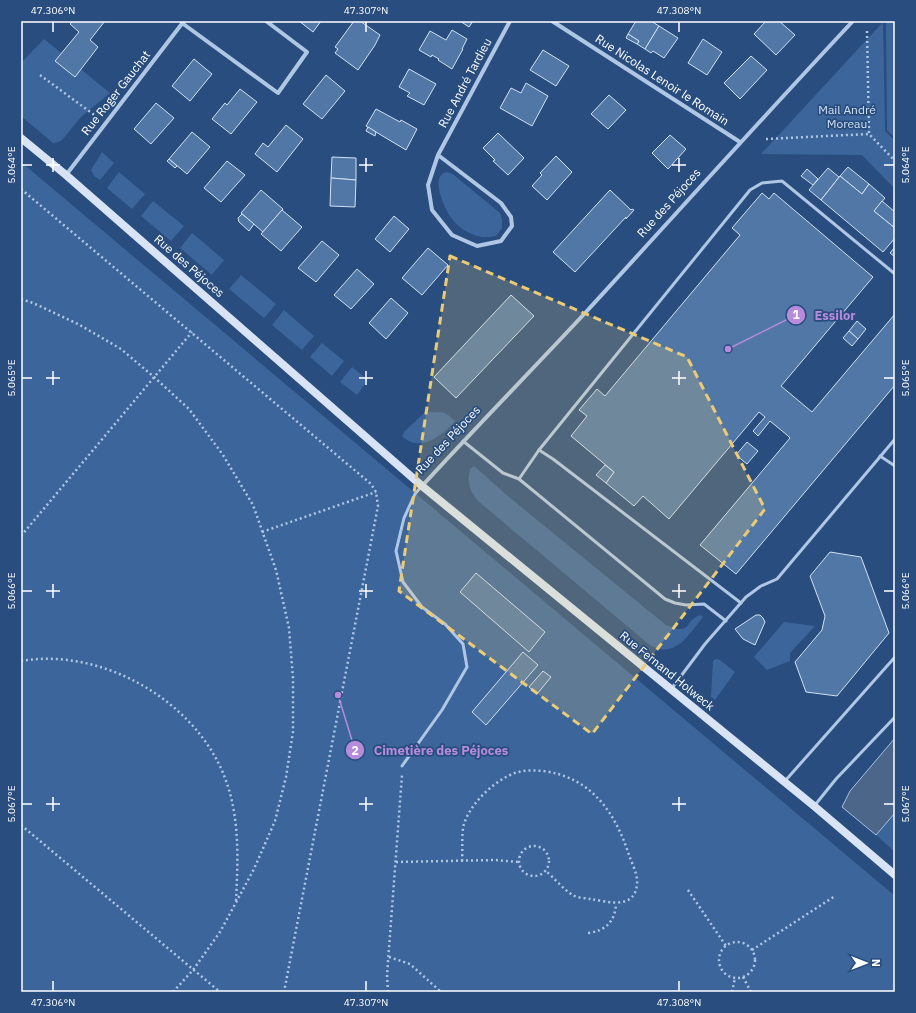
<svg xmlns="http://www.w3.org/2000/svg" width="916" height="1013" font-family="'IBM Plex Sans',sans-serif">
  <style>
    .green { fill: #3c669b }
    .water { fill: #4b6689; stroke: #a4c1e5 }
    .building { fill: #5177a6; stroke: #d1e1f4 }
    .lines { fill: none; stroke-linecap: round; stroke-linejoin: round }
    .path { stroke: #afc7e5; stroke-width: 2.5; stroke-dasharray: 2 3; stroke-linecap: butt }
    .lane { stroke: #afc7e5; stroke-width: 3 }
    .street { stroke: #afc7e5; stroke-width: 4 }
    .secondary { stroke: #d8e4f5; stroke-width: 8 }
    .marked { fill: #eccb76; fill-opacity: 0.2; stroke: #eccb76; stroke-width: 3; stroke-dasharray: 8 5; stroke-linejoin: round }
    .ticks { fill: none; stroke: #fff; stroke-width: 1.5 }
    .labels { text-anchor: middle; stroke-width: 3.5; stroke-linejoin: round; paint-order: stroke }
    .street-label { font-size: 12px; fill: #fff; stroke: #284d7e }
    .park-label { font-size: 12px; fill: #d1e1f4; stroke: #284d7e }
    .leader { fill: none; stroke: #b68bdc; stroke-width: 1.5 }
    .callout-dot { fill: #b68bdc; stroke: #284d7e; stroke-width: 1.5 }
    .mark-label { font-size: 12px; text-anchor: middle; font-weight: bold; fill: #fff }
    .callout-label { font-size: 13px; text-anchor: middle; font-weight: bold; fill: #b68bdc; stroke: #284d7e; stroke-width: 3.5; stroke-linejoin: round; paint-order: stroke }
    .neatline { fill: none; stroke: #fff; stroke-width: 1.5 }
    .ticks-label { font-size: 10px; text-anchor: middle; fill: #fff }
  </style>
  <rect width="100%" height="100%" fill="#284d7e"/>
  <g class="green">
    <polygon points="887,21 895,21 895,138 887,130 886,22"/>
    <polygon points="883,22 885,131 895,141 895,189 862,155 761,154"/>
    <polygon points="44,39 110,93 81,117 62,140 58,142 53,143 21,116 21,63"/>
    <polygon points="102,152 114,163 100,180 94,176 91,170"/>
    <polygon points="21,162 895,896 895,992 21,992"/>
    <polygon points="119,172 145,194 132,209 107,188"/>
    <path d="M448,172L454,175L500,213L502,219V228L496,236C489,237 481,238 474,235C466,232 457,226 452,219C445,210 428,173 448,172Z"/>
    <polygon points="153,201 184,226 171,241 141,216"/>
    <polygon points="192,233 224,260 212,275 180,248"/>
    <polygon points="241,275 276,304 264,318 229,289"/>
    <polygon points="284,310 314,336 302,350 272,325"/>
    <polygon points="322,343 344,361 332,376 310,357"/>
    <polygon points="352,367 368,380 357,395 340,382"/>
    <path d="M426,411C441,415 441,407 455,421C443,435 420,454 402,436L405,431Z"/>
    <path d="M474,466L509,497L666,625C693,637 684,619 701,615L703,617C690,633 676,659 651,646L478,501C469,490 467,483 470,469Z"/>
    <polygon points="784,622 815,626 790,653 790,661 767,670 754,657"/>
    <polygon points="716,659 720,660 735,672 715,700 711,697 713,661"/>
    <polygon points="895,813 895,852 876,835"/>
  </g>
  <polygon class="water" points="895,738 895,813 876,835 842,807 850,791"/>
  <g class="building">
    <polygon points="73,21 105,21 90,40 98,47 75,77 55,61 79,32 70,24"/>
    <polygon points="299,21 321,21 313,32"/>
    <polygon points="354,21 360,21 380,35 375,45 358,70 335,53 338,49 335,47"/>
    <polygon points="460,21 473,21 469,27"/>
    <polygon points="636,21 651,21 659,26 645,49 637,44 639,41 628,34"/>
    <polygon points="766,21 779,21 795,35 776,55 754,34"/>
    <polygon points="659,26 678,38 664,58 653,51 651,53 645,49"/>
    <polygon points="452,30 467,39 462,49 463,49 452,69 438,60 439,59 432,55 431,57 419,50 430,31 446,40"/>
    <polygon points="628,34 639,41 637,44 626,38"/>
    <polygon points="703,39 722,52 707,75 688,63"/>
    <polygon points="543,50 569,66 556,86 530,70"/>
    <polygon points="751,56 767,70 740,99 724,83"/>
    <polygon points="194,59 212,74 190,101 172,86"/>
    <polygon points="409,69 436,84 424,105 407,96 410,93 399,87"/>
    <polygon points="326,75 345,91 322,119 303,104"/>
    <polygon points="526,83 548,96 532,126 500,108 511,88 521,93"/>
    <polygon points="240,89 257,102 231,134 212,119 225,103 227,105"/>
    <polygon points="609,95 626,110 608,129 591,114"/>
    <polygon points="156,103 174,118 151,144 134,129"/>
    <polygon points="376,109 400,122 401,120 417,129 406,150 366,126"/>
    <polygon points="286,125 303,139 277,172 255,154 263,143 268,147"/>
    <polygon points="368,127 376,132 375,136 366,131"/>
    <polygon points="192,132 210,147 187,174 169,159"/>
    <polygon points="498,133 524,158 508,175 493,161 495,160 483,148"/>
    <polygon points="670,135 686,149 668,169 652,153"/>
    <polygon points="556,156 572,172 547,200 532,186 542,175 540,173"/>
    <polygon points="332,157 356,158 356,180 331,178"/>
    <polygon points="169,159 177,166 175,168 167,161"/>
    <polygon points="227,161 245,175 221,202 204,188"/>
    <polygon points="848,167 869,184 862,194 840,176"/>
    <polygon points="828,168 839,177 821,200 809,190"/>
    <polygon points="807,169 818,179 813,185 801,176"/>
    <polygon points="840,176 862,194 869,184 885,198 874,211 895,228 895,238 883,252 821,200"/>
    <polygon points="331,178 356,180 355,207 330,206"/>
    <polygon points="261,190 283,209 263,232 241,213"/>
    <polygon points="610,190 631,210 632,209 634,210 626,219 626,217 575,272 553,252"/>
    <polygon points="762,193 769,199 774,193 873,277 781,386 812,412 895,314 895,385 736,574 700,545 790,438 787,435 770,421 758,436 753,431 765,417 759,412 669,519 643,496 634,506 606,483 614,472 571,436 587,416 579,410 597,389 605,396 740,235 732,228"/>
    <polygon points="882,201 895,212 895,228 874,211"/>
    <polygon points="282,210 302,227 281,251 261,234"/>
    <polygon points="242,214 254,224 249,231 239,222 238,218"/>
    <polygon points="394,216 409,229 390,252 375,239"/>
    <polygon points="322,241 339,255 316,282 298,268"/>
    <polygon points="895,247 895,257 890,253"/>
    <polygon points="428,248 448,265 422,295 402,278"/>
    <polygon points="357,269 374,284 351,309 334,295"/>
    <polygon points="511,295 534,316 456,398 434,377"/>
    <polygon points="391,298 408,313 386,339 369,323"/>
    <polygon points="857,321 866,329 858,339 849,331"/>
    <polygon points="849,331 858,339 852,346 843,338"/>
    <polygon points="747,442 758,451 747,464 736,455"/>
    <polygon points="605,465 614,472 606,483 596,475"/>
    <polygon points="830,552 861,557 889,633 837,696 806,692 795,662 822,630 825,616 810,576"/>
    <polygon points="476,573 545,632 529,652 460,592"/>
    <polygon points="756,615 760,615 763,618 765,622 755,645 743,639 735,629"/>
    <polygon points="523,652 538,665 486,725 472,712"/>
    <polygon points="543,671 551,677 537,694 529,687"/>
  </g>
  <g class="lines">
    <g class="path">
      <polyline points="867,31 869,134 895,161"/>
      <polyline points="40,75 97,117"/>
      <polyline points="766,139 869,134"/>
      <polyline points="21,189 371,484 376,492 378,506 284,992"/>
      <polyline points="21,299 33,303 78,324 121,349 154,377 189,409 223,455 253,505 276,570 289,628 293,678 293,732 286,777 275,821 254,869 220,932 193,970 173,992"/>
      <polyline points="262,532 376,492"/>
      <polyline points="21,536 192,332"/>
      <path d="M21,661C102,647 196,701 225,778C240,817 238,860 236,901"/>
      <polyline points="21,825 220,992"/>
      <circle cx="534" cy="861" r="15"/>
      <path d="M462,861C463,850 461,834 464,824C470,805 490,785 508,776C519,770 531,770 543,771C591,777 615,812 629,855C632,864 638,874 637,884C635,910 608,902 591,899C585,898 577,898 573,895C565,891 553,877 546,871"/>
      <polyline points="396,862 495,860 518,862"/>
      <polyline points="688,890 726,946"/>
      <path d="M588,933C605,931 615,922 616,904"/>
      <circle cx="737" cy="960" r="18"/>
      <polyline points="752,950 835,896"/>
      <polyline points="389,957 410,964 441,992"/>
      <polyline points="743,977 751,992"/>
      <polyline points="388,992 387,975 402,775"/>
      <polyline points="732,992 735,978"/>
    </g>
    <g class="lane">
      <polyline points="463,441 503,473 519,479 665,599 675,603 686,605 704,604 726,621"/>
      <polyline points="539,450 553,459 741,603"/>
      <polyline points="880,456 895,466"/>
      <polyline points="519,479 539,450 750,190 762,183 782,181 895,274"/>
      <polyline points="672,688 705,644 746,597 761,586 777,579 895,439"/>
      <polyline points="402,766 442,710 467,667 463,644 445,624 422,607 403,582 396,551 404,518 415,494 421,487"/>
      <polyline points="785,781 895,657"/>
      <polyline points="815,805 836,779 895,717"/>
    </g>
    <g class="street">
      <polyline points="552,21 740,142"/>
      <polyline points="182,23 278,93 307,52 266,21"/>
      <polyline points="438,155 501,203 511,217 512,226 501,241 477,246 452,235 432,210 428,185 438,155 510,21"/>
      <polyline points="66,175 184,21"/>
      <path d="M422,486C476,427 532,370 586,312C675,215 763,117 853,21"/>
    </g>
    <polyline class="secondary" points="21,138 66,175 422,486 814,806 895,875"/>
  </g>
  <path class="marked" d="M450,256L687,357L765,509L592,734L399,591Z"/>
  <path class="ticks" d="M53,22V32M366,22V32M679,22V32M53,158V172M366,158V172M679,158V172M22,165H32M46,165H60M359,165H373M672,165H686M884,165H894M53,371V385M366,371V385M679,371V385M22,378H32M46,378H60M359,378H373M672,378H686M884,378H894M53,584V598M366,584V598M679,584V598M22,591H32M46,591H60M359,591H373M672,591H686M884,591H894M53,797V811M366,797V811M679,797V811M22,804H32M46,804H60M359,804H373M672,804H686M884,804H894M53,981V991M366,981V991M679,981V991"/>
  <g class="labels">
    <g class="street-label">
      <text transform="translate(662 80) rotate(33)" y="4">Rue Nicolas Lenoir le Romain</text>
      <text transform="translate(465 83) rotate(-62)" y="4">Rue André Tardieu</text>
      <text transform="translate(116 93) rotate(-52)" y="4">Rue Roger Gauchat</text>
      <text transform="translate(669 203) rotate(-48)" y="4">Rue des Péjoces</text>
      <text transform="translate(189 266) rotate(41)" y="4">Rue des Péjoces</text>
      <text transform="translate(448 440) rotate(-47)" y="4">Rue des Péjoces</text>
      <text transform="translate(667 671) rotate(39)" y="4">Rue Fernand Holweck</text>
    </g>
    <g class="park-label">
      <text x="847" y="114">Mail André<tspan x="847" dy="14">Moreau</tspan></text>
    </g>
  </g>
  <path class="leader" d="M728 349L796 315M338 695L355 750"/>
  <g class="callout-dot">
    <circle cx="728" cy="349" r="4"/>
    <circle cx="338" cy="695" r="4"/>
    <circle cx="796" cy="315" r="10"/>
    <circle cx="355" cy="750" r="10"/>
  </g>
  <g class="mark-label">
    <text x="796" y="319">1</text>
    <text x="355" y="755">2</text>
  </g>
  <g class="callout-label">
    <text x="835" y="320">Essilor</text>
    <text x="441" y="755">Cimetière des Péjoces</text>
  </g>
  <rect width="916" height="1013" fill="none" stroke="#284d7e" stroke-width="44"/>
  <g transform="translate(866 963) rotate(90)" stroke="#284d7e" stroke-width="3" paint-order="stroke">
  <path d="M0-3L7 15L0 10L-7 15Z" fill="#ffffff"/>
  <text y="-6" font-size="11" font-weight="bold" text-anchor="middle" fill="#ffffff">N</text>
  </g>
  <rect x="22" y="22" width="872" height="969" class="neatline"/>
  <g class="ticks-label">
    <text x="53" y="14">47.306°N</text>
    <text x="366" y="14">47.307°N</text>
    <text x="679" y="14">47.308°N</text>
    <text transform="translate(905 165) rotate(-90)" y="4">5.064°E</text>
    <text transform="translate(11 165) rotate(-90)" y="4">5.064°E</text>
    <text transform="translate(905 378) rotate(-90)" y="4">5.065°E</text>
    <text transform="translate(11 378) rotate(-90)" y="4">5.065°E</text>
    <text transform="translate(11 591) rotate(-90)" y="4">5.066°E</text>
    <text transform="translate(905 591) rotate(-90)" y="4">5.066°E</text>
    <text transform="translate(11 804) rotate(-90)" y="4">5.067°E</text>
    <text transform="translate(905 804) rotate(-90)" y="4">5.067°E</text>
    <text x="53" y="1006">47.306°N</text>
    <text x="366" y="1006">47.307°N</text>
    <text x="679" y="1006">47.308°N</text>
  </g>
</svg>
